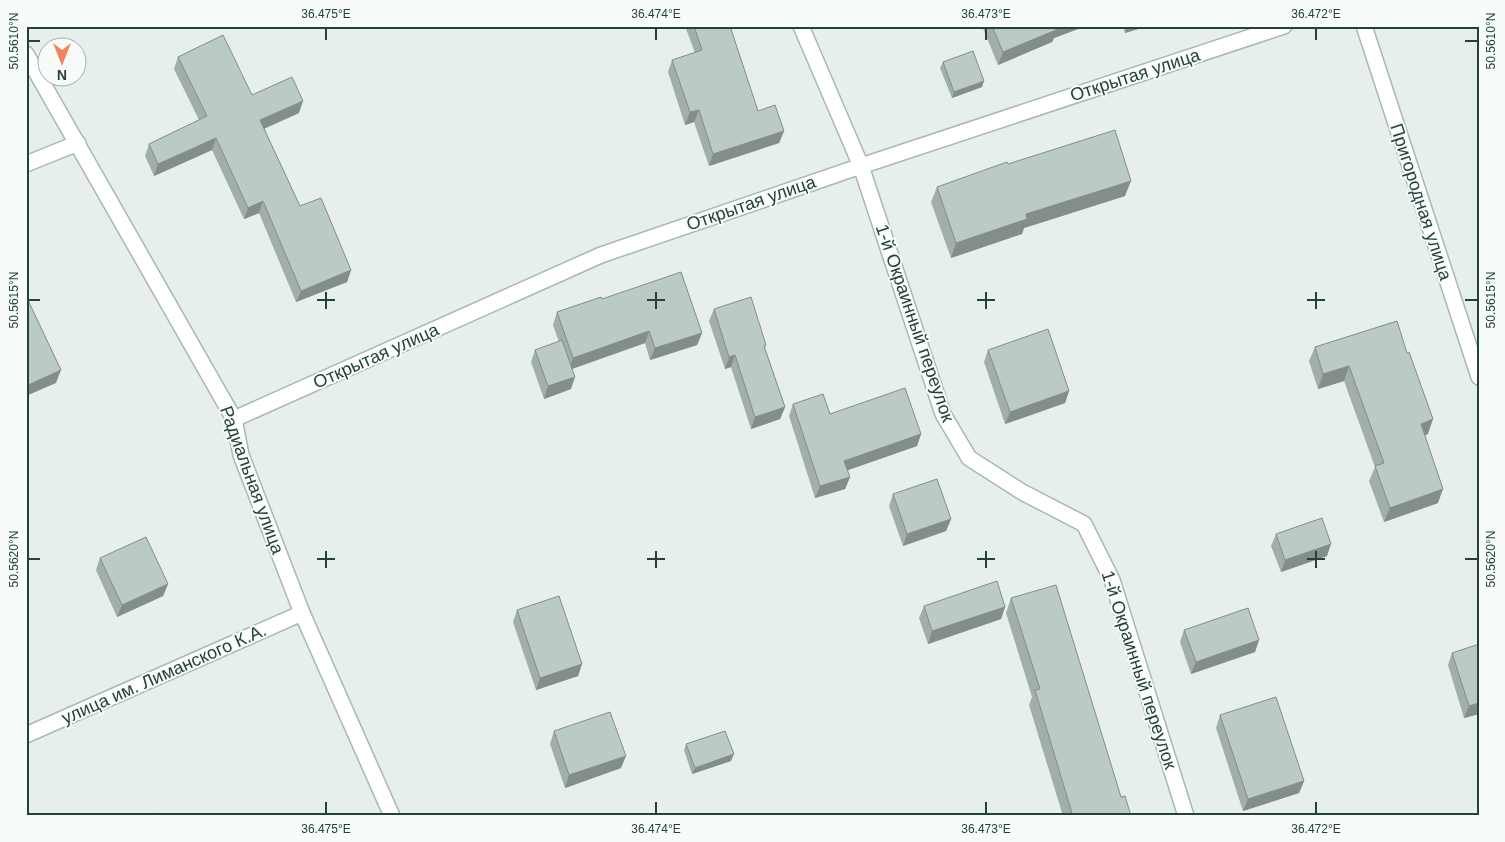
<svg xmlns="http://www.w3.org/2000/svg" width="1505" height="842" font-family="Arial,sans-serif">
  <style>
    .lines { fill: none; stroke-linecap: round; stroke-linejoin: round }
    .minor-casing { stroke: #a8b8b2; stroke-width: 18 }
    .minor { stroke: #fff; stroke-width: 15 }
    .wall { fill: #a1aea9 }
    .shaded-wall { fill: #838d89 }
    .building { fill: #bbcac4; stroke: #838d89 }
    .ticks { fill: none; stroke: #24423a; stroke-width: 2 }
    .labels { text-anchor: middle; stroke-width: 4; stroke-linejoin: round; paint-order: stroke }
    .street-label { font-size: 18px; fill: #24423a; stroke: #f7fbf9 }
    .neatline { fill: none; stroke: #24423a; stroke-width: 2 }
    .ticks-label { font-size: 12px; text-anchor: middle; fill: #24423a }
  </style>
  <rect width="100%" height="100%" fill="#e6efeb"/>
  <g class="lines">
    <defs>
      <g id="minor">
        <polyline points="801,26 861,166 943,414 969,458 1022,492 1084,524 1112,580 1186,816"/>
        <polyline points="1364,26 1479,377"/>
        <polyline points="26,54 234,419 241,455 302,613 392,816"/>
        <polyline points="26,164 78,143"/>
        <polyline points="234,419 601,255 861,166 1284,26"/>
        <polyline points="26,735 302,613"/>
      </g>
    </defs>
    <use href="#minor" class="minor-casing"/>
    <use href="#minor" class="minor"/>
  </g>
  <g class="wall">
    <polygon points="685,26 730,26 758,111 784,131 779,143 709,166 694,122 685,125 668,72 672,60 695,53"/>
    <polygon points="982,26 1086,26 1054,38 1052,42 998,65"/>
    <polygon points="1123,26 1148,26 1125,33"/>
    <polygon points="178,57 252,95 299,113 264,129 300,206 351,270 347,282 296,302 259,213 244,219 212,150 154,176 145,156 149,144 199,120 174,69"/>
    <polygon points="943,62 982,87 952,98 940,68"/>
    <polygon points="1008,164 1125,196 1024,228 1022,234 951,258 931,202 937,187"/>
    <polygon points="602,299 702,333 697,345 650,360 645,343 572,369 571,389 544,399 531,362 535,350 559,342 553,325 557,312"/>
    <polygon points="714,309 766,345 765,348 785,407 780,419 751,429 731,367 725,369 709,321"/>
    <polygon points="1397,321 1428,434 1425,435 1438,503 1384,522 1369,481 1375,467 1344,381 1318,389 1309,361 1315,347"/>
    <polygon points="988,350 1069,391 1065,403 1005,424 984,362"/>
    <polygon points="793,404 830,414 921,434 917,446 847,470 850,477 845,489 815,498 789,416"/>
    <polygon points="893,494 951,519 946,531 903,546 889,506"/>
    <polygon points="1276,534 1327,556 1281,572 1271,546"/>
    <polygon points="100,558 168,584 163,596 117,617 96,570"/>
    <polygon points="1011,598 1121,797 1131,816 1063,816 1029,705 1032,697 1006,613"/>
    <polygon points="924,606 1005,607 1001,619 928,644 919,618"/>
    <polygon points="517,610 582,664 578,676 536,690 513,622"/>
    <polygon points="1184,630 1259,640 1255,652 1191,674 1180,642"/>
    <polygon points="1479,644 1479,714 1464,718 1448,665 1452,653"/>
    <polygon points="1220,715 1304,781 1299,793 1243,811 1216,728"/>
    <polygon points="554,731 621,768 565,788 550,744"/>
    <polygon points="686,744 731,761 692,774 684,750"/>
  </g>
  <g class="shaded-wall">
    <polygon points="1056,26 1086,26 1054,38 1052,42 998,65 1003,52"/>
    <polygon points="1128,26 1148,26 1125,33"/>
    <polygon points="984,81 982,87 952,98 954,92"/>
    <polygon points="303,101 299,113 256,132 260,120"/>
    <polygon points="699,110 694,122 685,125 690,112"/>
    <polygon points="784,131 779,143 709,166 713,154"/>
    <polygon points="216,138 212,150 154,176 158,164"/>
    <polygon points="1131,181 1125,196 1024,228 1022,234 951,258 956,243 1026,214"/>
    <polygon points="263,201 259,213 244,219 248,208"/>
    <polygon points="351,270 347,282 296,302 301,291"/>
    <polygon points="649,331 645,343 569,370 573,358"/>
    <polygon points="702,333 697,345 650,360 655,348"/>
    <polygon points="735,355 731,367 725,369 729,357"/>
    <polygon points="1349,366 1344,381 1318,389 1323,374"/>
    <polygon points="61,370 56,383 26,396 26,386"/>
    <polygon points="575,377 571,389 544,399 548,386"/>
    <polygon points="1069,391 1065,403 1005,424 1010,412"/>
    <polygon points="785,407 780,419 751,429 755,417"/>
    <polygon points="1433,419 1428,434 1415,439 1421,424"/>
    <polygon points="921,434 917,446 840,473 844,461"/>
    <polygon points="850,477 845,489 815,498 820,486"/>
    <polygon points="1443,489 1438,503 1384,522 1390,508"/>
    <polygon points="951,519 946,531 903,546 907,534"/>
    <polygon points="1331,544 1327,556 1281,572 1285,560"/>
    <polygon points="168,584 163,596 117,617 122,605"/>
    <polygon points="1005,607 1001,619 928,644 932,631"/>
    <polygon points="1259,640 1255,652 1191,674 1196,662"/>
    <polygon points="582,664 578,676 536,690 540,678"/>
    <polygon points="1479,703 1479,714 1464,718 1469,706"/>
    <polygon points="734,754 731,761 692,774 695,768"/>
    <polygon points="626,756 621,768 565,788 569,775"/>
    <polygon points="1304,781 1299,793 1243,811 1248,799"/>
  </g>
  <g class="building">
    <polygon points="694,26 730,26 758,111 775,105 784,131 713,154 699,110 690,112 672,60 702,50"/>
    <polygon points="992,26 1056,26 1055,27 1056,30 1003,52"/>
    <polygon points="223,35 252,95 292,77 303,101 260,120 300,206 321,198 351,270 301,291 263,201 248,208 216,138 158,164 149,144 207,116 178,57"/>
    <polygon points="973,51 984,81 954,92 943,62"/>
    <polygon points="1115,130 1131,181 1026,214 1027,219 956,243 937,187 1007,162 1008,164"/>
    <polygon points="681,272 702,333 655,348 649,331 573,358 557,312 601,297 602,299"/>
    <polygon points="26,296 61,370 26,386"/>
    <polygon points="751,297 766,345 764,346 785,407 755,417 735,355 729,357 714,309"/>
    <polygon points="1397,321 1407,353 1409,352 1433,419 1421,424 1443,489 1390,508 1375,466 1384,463 1349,366 1323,374 1315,347"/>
    <polygon points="1048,329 1069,391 1010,412 988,350"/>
    <polygon points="562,340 575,377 548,386 535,350"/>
    <polygon points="905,388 921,434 844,461 850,477 820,486 793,404 823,394 830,414"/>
    <polygon points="937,479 951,519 907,534 893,494"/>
    <polygon points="1322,518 1331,544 1285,560 1276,534"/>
    <polygon points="146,537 168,584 122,605 100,558"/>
    <polygon points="997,581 1005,607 932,631 924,606"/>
    <polygon points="1056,585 1121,797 1125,796 1131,816 1065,816 1072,813 1035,690 1040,689 1011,598"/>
    <polygon points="559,596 582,664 540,678 517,610"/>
    <polygon points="1248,608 1259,640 1196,662 1184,630"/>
    <polygon points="1479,644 1479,703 1469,706 1452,653"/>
    <polygon points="1276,697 1304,781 1248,799 1220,715"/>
    <polygon points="610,712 626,756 569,775 554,731"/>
    <polygon points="725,731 734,754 695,768 686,744"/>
    <polygon points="153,813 154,816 146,816"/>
  </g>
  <path class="ticks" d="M326,28V40M656,28V40M986,28V40M1316,28V40M28,41H40M1465,41H1478M326,292V309M656,292V309M986,292V309M1316,292V309M28,300H40M317,300H335M647,300H665M977,300H995M1307,300H1325M1465,300H1478M326,551V568M656,551V568M986,551V568M1316,551V568M28,559H40M317,559H335M647,559H665M977,559H995M1307,559H1325M1465,559H1478M326,802V814M656,802V814M986,802V814M1316,802V814"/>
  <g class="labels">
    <g class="street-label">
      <text transform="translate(1135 75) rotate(-18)" y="6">Открытая улица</text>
      <text transform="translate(1421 202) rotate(72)" y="6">Пригородная улица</text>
      <text transform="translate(751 203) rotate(-19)" y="6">Открытая улица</text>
      <text transform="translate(915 323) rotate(71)" y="6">1-й Окраинный переулок</text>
      <text transform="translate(376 356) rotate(-24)" y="6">Открытая улица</text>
      <text transform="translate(252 480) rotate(70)" y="6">Радиальная улица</text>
      <text transform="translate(1139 670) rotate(72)" y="6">1-й Окраинный переулок</text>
      <text transform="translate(164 674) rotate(-24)" y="6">улица им. Лиманского К.А.</text>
    </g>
  </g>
  <rect width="1505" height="842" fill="none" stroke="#f7fbf9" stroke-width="55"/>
  <g transform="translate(62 62) rotate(180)"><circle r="24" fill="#f7fbf9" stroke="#a3b1ad"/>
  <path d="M0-4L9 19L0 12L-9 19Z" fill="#f4845f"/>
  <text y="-8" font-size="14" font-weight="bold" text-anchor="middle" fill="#24423a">N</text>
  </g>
  <rect x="28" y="28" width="1450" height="786" class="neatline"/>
  <g class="ticks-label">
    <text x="326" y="18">36.475°E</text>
    <text x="656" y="18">36.474°E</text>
    <text x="986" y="18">36.473°E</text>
    <text x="1316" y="18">36.472°E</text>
    <text transform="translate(1491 41) rotate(-90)" y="4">50.5610°N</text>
    <text transform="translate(14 41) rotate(-90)" y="4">50.5610°N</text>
    <text transform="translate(1491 300) rotate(-90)" y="4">50.5615°N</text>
    <text transform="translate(14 300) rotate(-90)" y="4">50.5615°N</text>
    <text transform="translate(1491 559) rotate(-90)" y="4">50.5620°N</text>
    <text transform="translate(14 559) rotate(-90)" y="4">50.5620°N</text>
    <text x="326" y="833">36.475°E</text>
    <text x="656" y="833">36.474°E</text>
    <text x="986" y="833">36.473°E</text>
    <text x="1316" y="833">36.472°E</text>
  </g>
</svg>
